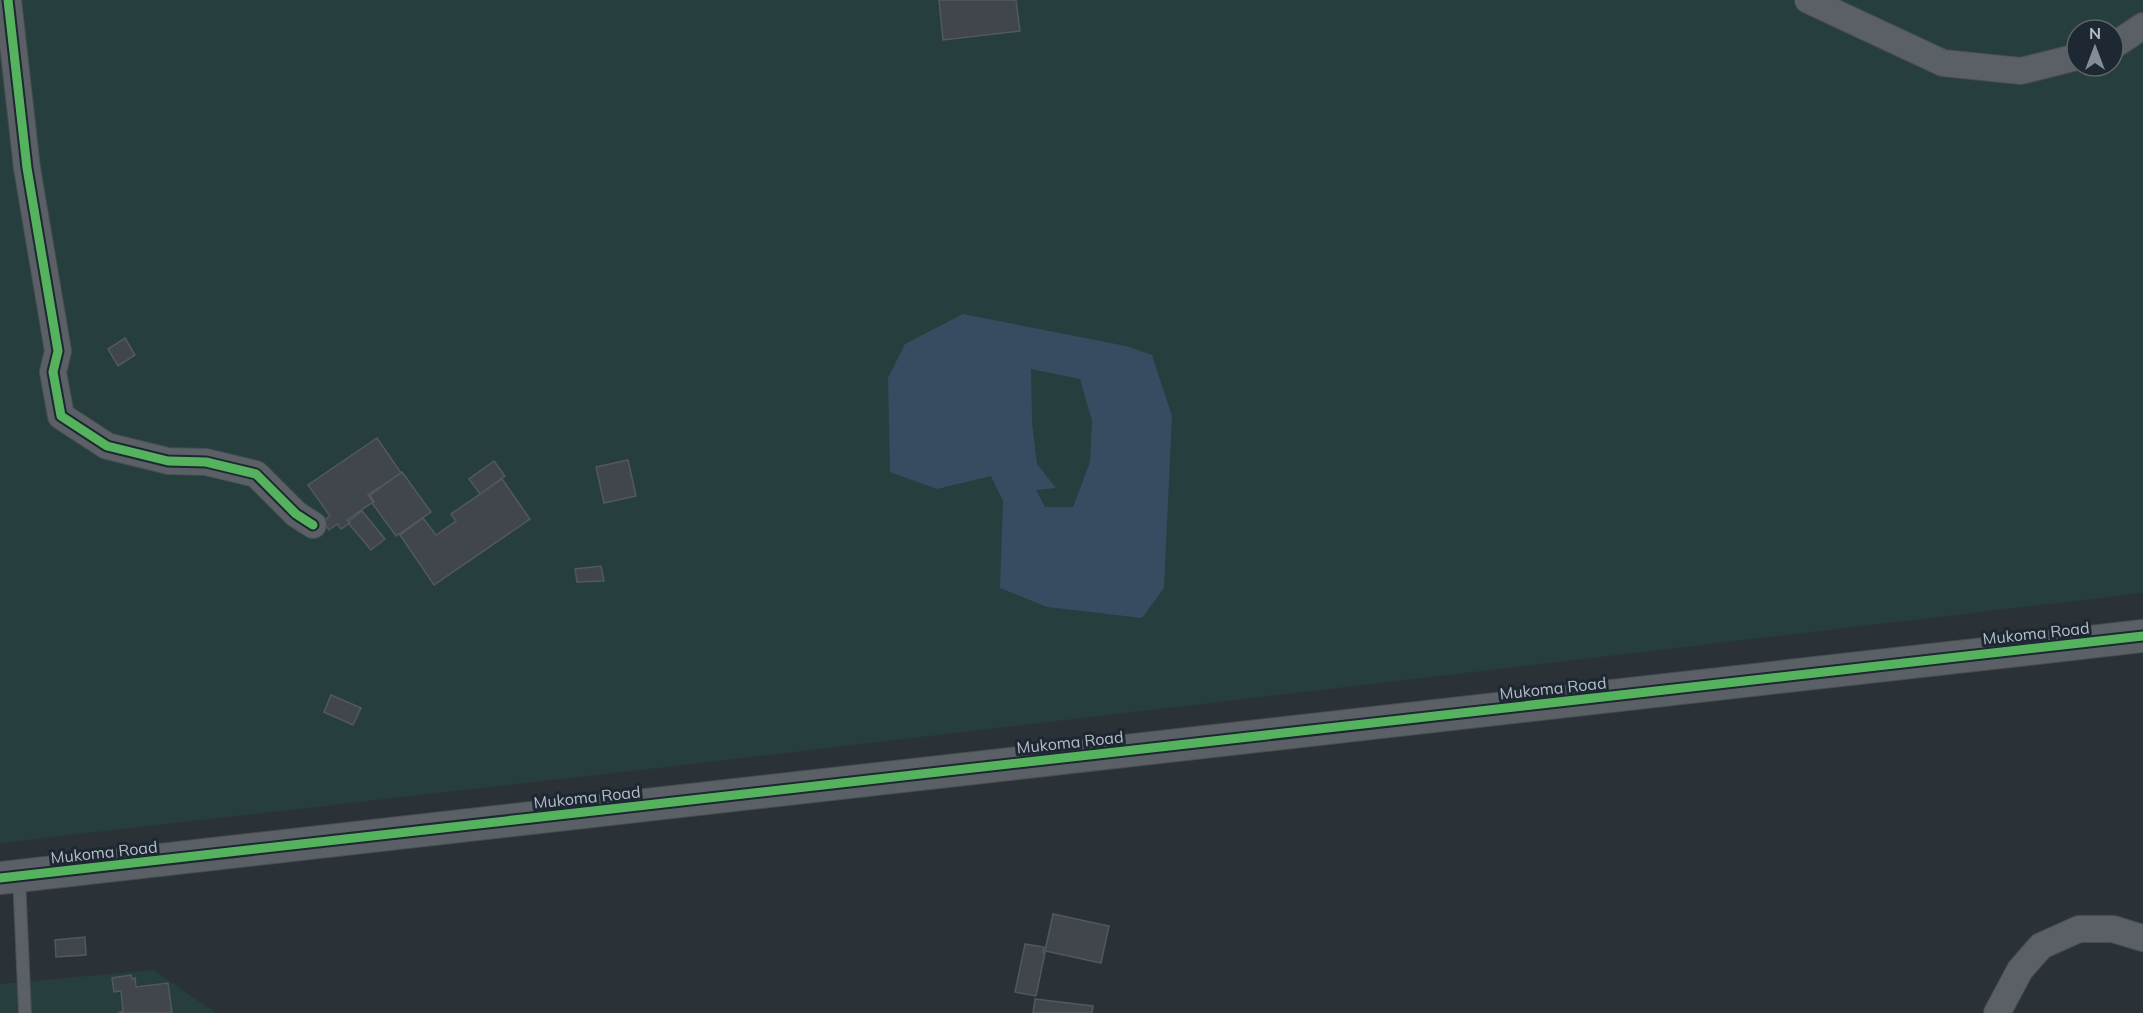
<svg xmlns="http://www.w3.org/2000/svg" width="2143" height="1013" font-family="Mulish,sans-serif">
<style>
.green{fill:#273e3e;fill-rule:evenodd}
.water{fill:#374c60;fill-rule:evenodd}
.building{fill:#41464c;stroke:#52585f;stroke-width:1.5}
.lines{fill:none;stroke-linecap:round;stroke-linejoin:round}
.service-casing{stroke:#484d52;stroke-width:14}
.minor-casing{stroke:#484d52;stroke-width:28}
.tertiary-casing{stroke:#484d52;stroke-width:34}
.service{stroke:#5a6065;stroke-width:12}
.minor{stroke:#5a6065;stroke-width:26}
.tertiary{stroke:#5a6065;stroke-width:32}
.cycleway-casing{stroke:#1d2832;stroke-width:13}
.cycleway{stroke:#56b35d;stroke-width:9}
.labels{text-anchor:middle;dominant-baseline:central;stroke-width:6;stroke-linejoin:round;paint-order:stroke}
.street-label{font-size:16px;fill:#b4bec8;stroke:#1d2832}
</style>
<rect width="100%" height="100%" fill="#2a3137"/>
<path class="green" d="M 0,0 L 2143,0 L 2143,593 L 675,766 L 0,843 ZM 2077,30 L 2113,30 L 2113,66 L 2077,66 Z
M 153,970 L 216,1013 L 0,1013 L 0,984 Z"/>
<path class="water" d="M 963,314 L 1126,346 L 1152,355 L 1172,416 L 1164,588 L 1142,618 L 1047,607 L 1000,588 L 1003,501 L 991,476 L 937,489 L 890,472 L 888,378 L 905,344 ZM 1031,369 L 1080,379 L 1092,421 L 1090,462 L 1073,507 L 1045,507 L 1036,490 L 1056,488 L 1037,464 L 1032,423 Z"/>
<path class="building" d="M 939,0 L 1016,0 L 1020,31 L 943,40 Z
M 125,338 L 135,355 L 118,366 L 108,349 Z
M 377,438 L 401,473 L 368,495 L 373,502 L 347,520 L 350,523 L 341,529 L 337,524 L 329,530 L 323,521 L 330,516 L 308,485 Z
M 628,460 L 636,496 L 604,503 L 596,467 Z
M 494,461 L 505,476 L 480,494 L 469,479 Z
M 402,472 L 431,512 L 396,536 L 372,503 L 374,502 L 370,495 Z
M 502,479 L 530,519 L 434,585 L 400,535 L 423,518 L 436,535 L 456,521 L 451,514 Z
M 362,511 L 385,539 L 371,550 L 349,524 L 349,521 Z
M 601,566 L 604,581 L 577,582 L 575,569 Z
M 331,695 L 361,708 L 353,725 L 324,712 Z
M 1053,914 L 1109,926 L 1101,963 L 1045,951 Z
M 85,937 L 86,955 L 56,957 L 55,940 Z
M 1025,944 L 1044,947 L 1043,952 L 1045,953 L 1036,996 L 1015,992 Z
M 131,975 L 132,979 L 135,978 L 136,987 L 168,983 L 172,1013 L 118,1013 L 123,1011 L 121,991 L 114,992 L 112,978 Z
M 1035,999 L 1093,1006 L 1092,1013 L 1033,1013 Z"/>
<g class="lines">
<g class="service-casing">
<path id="service" d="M 19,877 L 25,1013"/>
</g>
<g class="minor-casing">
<path id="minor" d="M 8,0 L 27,168 L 58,351 L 53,372 L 61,416 L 107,446 L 168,461 L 206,462 L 256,474 L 296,514 L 313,525
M 1808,0 L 1943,63 L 2021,71 L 2077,57
M 2113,46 L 2143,26
M 1997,1013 L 2020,970 L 2041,946 L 2079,929 L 2113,929 L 2143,938"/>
</g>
<g class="tertiary-casing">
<path id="tertiary" d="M 0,878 L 2143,636"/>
</g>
<use href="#service" class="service"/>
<use href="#minor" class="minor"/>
<use href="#tertiary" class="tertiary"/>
<g class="cycleway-casing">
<path id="cycleway" d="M 8,0 L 27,168 L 58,351 L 53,372 L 61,416 L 107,446 L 168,461 L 206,462 L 256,474 L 296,514 L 313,525
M 0,878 L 2143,636"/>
</g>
<use href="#cycleway" class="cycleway"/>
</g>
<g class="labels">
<g class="street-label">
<text transform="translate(2036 633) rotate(-6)">Mukoma Road</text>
<text transform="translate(1553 688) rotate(-6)">Mukoma Road</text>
<text transform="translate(1070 742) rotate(-6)">Mukoma Road</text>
<text transform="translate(587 797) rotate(-6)">Mukoma Road</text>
<text transform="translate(104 852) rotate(-6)">Mukoma Road</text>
</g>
</g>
<g transform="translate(2095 48)"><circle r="28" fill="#1d2832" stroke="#59646e" stroke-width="1.5"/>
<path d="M0-4.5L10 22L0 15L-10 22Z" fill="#848d95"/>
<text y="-9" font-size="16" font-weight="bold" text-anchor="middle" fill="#b4bec8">N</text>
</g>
</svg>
